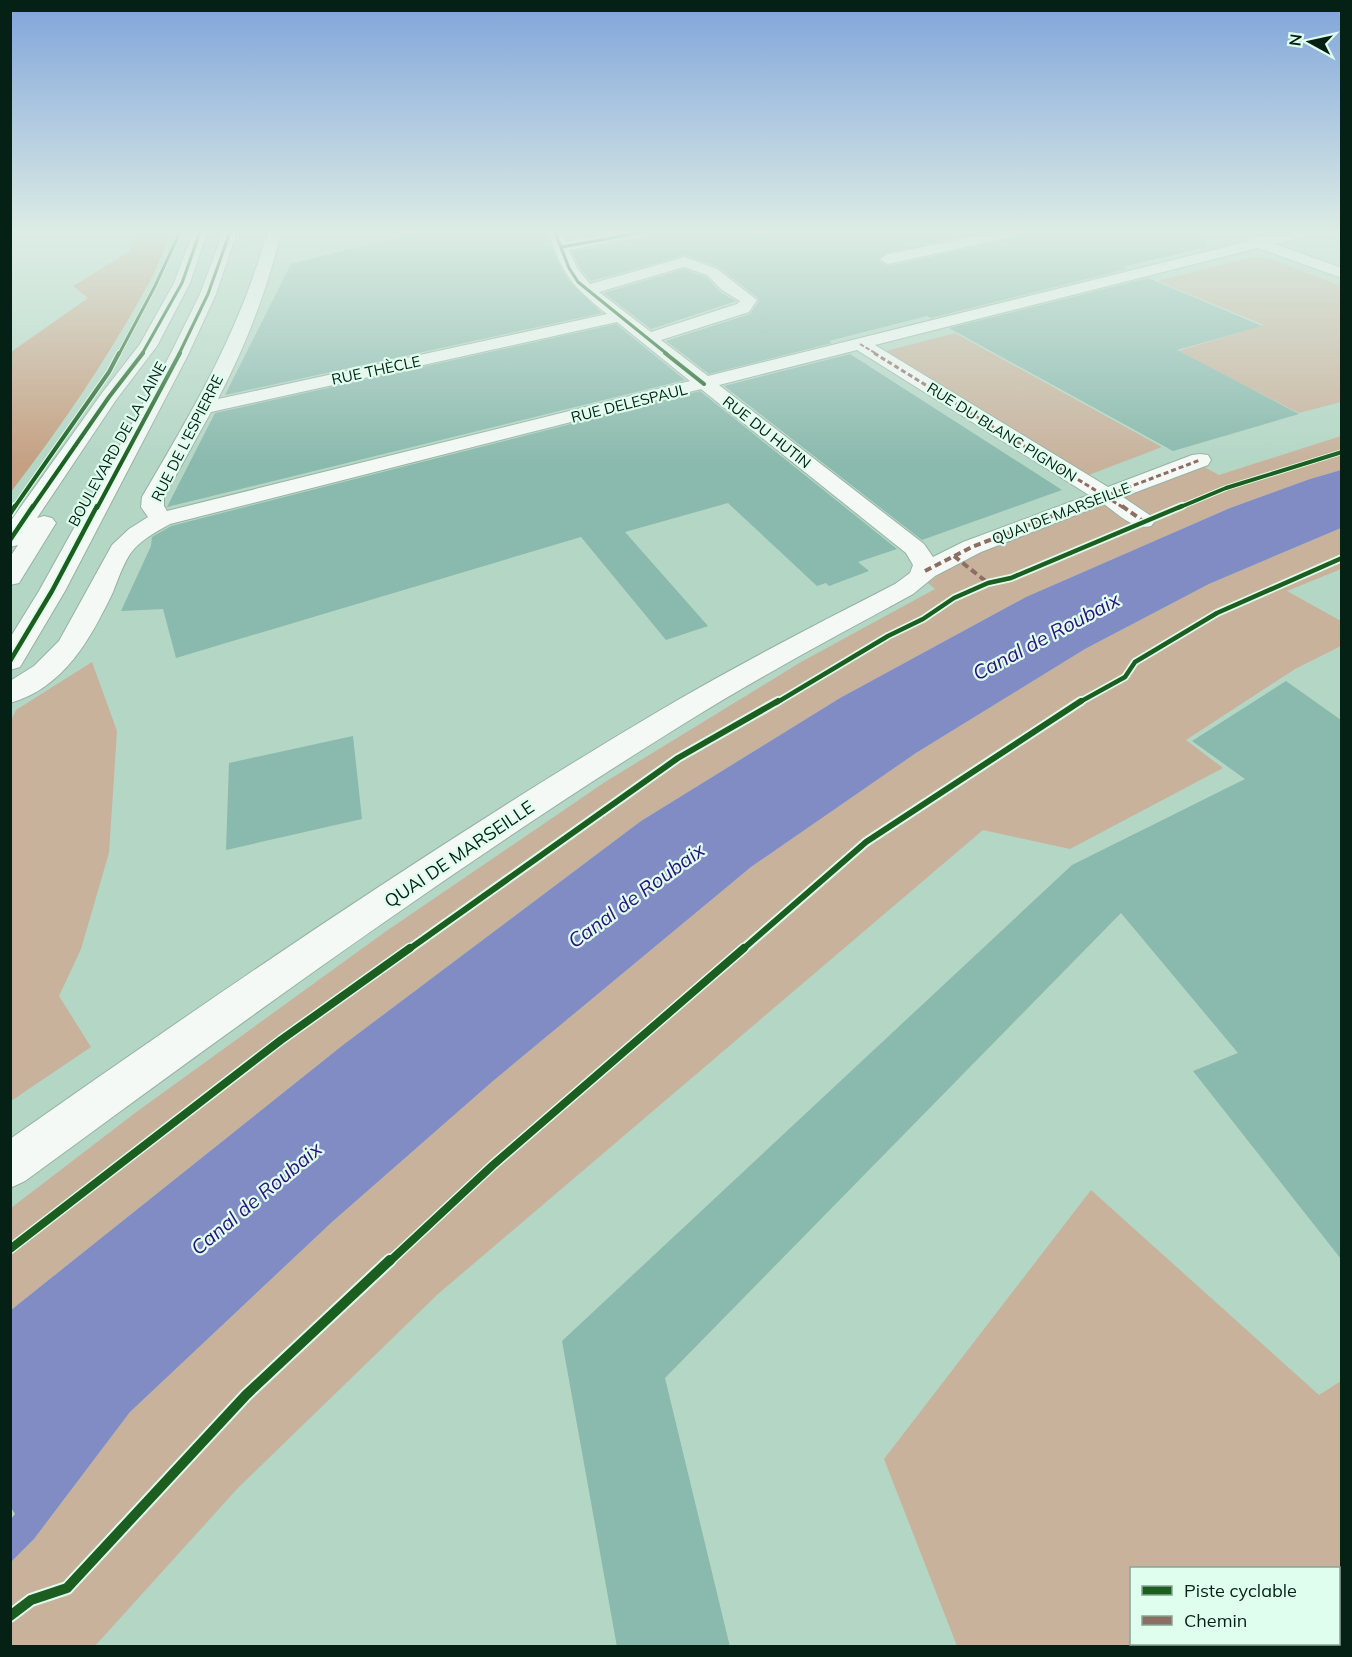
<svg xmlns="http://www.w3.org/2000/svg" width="1352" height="1657" font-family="Mulish,sans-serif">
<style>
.green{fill:#c8b29c;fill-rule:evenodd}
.forest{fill:#c5a082}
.water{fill:#828cc4}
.building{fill:#8ab9ad}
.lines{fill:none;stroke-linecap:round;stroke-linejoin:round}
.minor-casing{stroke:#96b2a4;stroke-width:2}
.major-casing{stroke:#96b2a4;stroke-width:2}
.minor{fill:#f4f9f6;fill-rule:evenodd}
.major{fill:#f4f9f6;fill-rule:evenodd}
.quiet-far2{stroke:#8d6e63;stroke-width:2;stroke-dasharray:4.5 2;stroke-linecap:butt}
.quiet-far1{stroke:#8d6e63;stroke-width:3;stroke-dasharray:5 3;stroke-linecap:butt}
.quiet{stroke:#8d6e63;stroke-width:4;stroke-dasharray:7 4;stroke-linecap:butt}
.cycleway-far5-casing{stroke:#dffeed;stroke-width:4.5}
.cycleway-far4-casing{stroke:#dffeed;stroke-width:6}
.cycleway-far3-casing{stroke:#dffeed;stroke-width:8}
.cycleway-far2-casing{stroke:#dffeed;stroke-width:10}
.cycleway-far1-casing{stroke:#dffeed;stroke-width:11}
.cycleway-casing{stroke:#dffeed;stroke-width:14}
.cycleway-far5{stroke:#1b5e20;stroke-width:3}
.cycleway-far4{stroke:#1b5e20;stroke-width:4}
.cycleway-far3{stroke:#1b5e20;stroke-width:4.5}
.cycleway-far2{stroke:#1b5e20;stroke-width:6}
.cycleway-far1{stroke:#1b5e20;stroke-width:8}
.cycleway{stroke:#1b5e20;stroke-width:10}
.labels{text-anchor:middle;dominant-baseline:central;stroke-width:4.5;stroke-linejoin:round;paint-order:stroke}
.far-street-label{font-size:15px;fill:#052014;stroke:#dffeed}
.street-label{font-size:18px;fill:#052014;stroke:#dffeed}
.water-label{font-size:20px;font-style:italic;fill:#2b117c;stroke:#dffeed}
</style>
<rect width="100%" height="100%" fill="#b4d6c5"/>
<path class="green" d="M 1252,257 L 1271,259 L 1341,286 L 1341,402 L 1299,413 L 1252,389 L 1246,391 L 1168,354 L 1264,325 L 1158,281 Z
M 955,333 L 1162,447 L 1086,476 L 886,351 Z
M 1341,436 L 1341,470 L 1310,479 L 1230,508 L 1026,597 L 840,698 L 641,821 L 343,1045 L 11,1310 L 11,1208 L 135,1113 L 385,932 L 605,782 L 801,662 L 935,589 L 928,583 L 937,576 L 943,567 L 1199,464 L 1219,475 Z
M 1341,528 L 1341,569 L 1287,591 L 1341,621 L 1341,646 L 1295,669 L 1186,740 L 1223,768 L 1070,849 L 983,830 L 438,1294 L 237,1489 L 95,1646 L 11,1646 L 11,1562 L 34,1539 L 130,1412 L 332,1222 L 493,1081 L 751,867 L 916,753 L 1085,649 L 1209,584 Z
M 92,662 L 117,731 L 109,853 L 81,949 L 59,996 L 91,1047 L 11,1101 L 11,720 L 16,710 Z
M 1091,1190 L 1319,1395 L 1341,1381 L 1341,1646 L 957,1646 L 884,1459 ZM 1338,1568 L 1338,1644 L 1132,1644 L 1132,1568 Z"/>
<path class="forest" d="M 136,232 L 172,232 C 163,251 156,272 145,290 C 106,361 60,428 11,492 L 11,352 L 88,298 L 73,286 L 130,251 Z"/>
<path class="water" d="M 1341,470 L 1341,528 L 1209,584 L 1085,649 L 916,753 L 751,867 L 493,1081 L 332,1222 L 130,1412 L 34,1539 L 11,1562 L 11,1519 L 15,1514 L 10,1506 L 11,1310 L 343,1045 L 641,821 L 840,698 L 1026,597 L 1230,508 L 1310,479 Z"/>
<path class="building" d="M 417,232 L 546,232 L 557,260 L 568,280 L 602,313 L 225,395 L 291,264 Z
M 564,232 L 608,232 L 567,239 Z
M 653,232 L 985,232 L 888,252 L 878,260 L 888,266 L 1016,238 L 1025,232 L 1205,232 L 1207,247 L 1122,267 L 1127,269 L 931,318 L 927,316 L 829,341 L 832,343 L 709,374 L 666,341 L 750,314 L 759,301 L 758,298 L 718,267 L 686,255 L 591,281 L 579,267 L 572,252 L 644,238 Z
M 684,269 L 706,277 L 720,292 L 736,301 L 651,329 L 604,293 Z
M 1148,278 L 1262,326 L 1177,350 L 1299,414 L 1173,451 L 949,328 Z
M 616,324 L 685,380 L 167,507 L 215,413 Z
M 850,354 L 1020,463 L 1062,490 L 922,540 L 724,386 Z
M 700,391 L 897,549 L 858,562 L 869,571 L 829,586 L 826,583 L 817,586 L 728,503 L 625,532 L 708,626 L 666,640 L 581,537 L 176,658 L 163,609 L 121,611 L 151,546 L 152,537 L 171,526 Z
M 1286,681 L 1341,720 L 1341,1259 L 1193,1071 L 1238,1053 L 1121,913 L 665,1378 L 730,1647 L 617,1647 L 562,1341 L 1072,865 L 1245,779 L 1192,741 Z
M 353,736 L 362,819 L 226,850 L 229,763 Z"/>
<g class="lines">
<g class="minor-casing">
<path id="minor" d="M 267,232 L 281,232 C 267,291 246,345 218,399 L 607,314 C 570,284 564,276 548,232 L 562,232 L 566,242 L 620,232 L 651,232 L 644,236 L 569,250 L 577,268 L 590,284 L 685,257 L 717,269 L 757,300 L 749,312 L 661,340 L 708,376 L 1249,241 L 1251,239 L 1287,232 L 1311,232 L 1309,235 L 1275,244 L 1342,268 L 1342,278 L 1258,248 L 875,345 L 1108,487 L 1192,455 L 1200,454 L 1208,455 L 1211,460 L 1208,465 L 1123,497 L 1151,516 L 1155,521 L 1151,526 C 1133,530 1118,514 1104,504 L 981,552 L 935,576 L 913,594 C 836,636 759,677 685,723 C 457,864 241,1023 25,1181 L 10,1188 L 10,1139 C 224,989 439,841 664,708 C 739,664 817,624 895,584 L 910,573 L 913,565 L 906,553 L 701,389 L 170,524 C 156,532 140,540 130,554 C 123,565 118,579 113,592 C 91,638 64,688 10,703 L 10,681 L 34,666 L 59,641 L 112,545 L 129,529 L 148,517 L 141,507 L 142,497 C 192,412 241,329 267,232 ZM 684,267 L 707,275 L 722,290 L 740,301 L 737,304 L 651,332 L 599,292 ZM 617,322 L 690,381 L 167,511 L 164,506 L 164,497 L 211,412 ZM 857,350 L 1089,495 L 963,542 L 933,557 L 924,544 L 719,385 Z
M 996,232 L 1023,232 L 1016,236 L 888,264 L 880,259 L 888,254 Z"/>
</g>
<g class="major-casing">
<path id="major" d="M 193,232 L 207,232 L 190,283 L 157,346 L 116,400 L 37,518 L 44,516 L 52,518 L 56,523 L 19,583 L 10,585 L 10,557 L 18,545 L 10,547 L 10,522 L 102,393 L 140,344 L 174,283 Z
M 223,232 L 237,232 L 216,294 L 188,355 L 65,591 L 20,667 L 10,670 L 10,638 L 39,591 L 170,355 L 200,294 Z"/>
</g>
<use href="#minor" class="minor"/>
<use href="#major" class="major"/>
<path class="quiet-far2" d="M 860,344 L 877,354"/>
<path class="quiet-far1" d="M 874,353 L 1124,508
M 1074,508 L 1200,460"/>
<path class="quiet" d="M 1122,506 L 1143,521
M 954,556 L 988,583
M 925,571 L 972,547 L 1078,506"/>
<g class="cycleway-far5-casing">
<path id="cycleway-far5" d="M 555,232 L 569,268 L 578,282 L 667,354
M 562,247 L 644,232
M 119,354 L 155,286 L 180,232
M 142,354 L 182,283 L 200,232
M 179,354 L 208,294 L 230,232"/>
</g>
<g class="cycleway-far4-casing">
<path id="cycleway-far4" d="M 665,353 L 704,384
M 14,508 L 109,372 L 119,353
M 32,508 L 109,397 L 143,353
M 97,508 L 180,353
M 1178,508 L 1226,488 L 1342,452"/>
</g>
<g class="cycleway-far3-casing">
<path id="cycleway-far3" d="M 10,514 L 15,506
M 10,540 L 33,506
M 10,661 L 52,591 L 97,506
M 776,703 L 888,636 L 923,619 L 954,598 L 988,583 L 1011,578 L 1182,506
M 1078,703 L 1125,677 L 1135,662 L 1217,613 L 1342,558"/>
</g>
<g class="cycleway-far2-casing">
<path id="cycleway-far2" d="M 408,950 L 678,758 L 778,701
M 742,950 L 866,842 L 1081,701"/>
</g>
<g class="cycleway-far1-casing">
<path id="cycleway-far1" d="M 10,1249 L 281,1040 L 410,948
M 389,1262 L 493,1165 L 744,948"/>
</g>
<g class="cycleway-casing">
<path id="cycleway" d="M 10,1616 L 31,1600 L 67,1588 L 246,1395 L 390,1260"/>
</g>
<use href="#cycleway-far5" class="cycleway-far5"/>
<use href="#cycleway-far4" class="cycleway-far4"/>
<use href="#cycleway-far3" class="cycleway-far3"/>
<use href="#cycleway-far2" class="cycleway-far2"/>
<use href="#cycleway-far1" class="cycleway-far1"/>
<use href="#cycleway" class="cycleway"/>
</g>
<linearGradient id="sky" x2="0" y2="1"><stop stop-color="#7fa4da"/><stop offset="0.5" stop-color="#ddede5"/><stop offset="1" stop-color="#ddede5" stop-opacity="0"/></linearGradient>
<rect width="1352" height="464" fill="url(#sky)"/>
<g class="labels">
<g class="far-street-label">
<text transform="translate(376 370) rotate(-12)">RUE THÈCLE</text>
<text transform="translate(629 403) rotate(-14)">RUE DELESPAUL</text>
<text transform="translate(767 432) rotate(38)">RUE DU HUTIN</text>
<text transform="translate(1002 432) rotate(32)">RUE DU BLANC PIGNON</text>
<text transform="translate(187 438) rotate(-63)">RUE DE L'ESPIERRE</text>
<text transform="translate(117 444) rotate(-61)">BOULEVARD DE LA LAINE</text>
<text transform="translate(1061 513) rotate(-21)">QUAI DE MARSEILLE</text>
</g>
<g class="street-label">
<text transform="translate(459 854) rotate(-34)">QUAI DE MARSEILLE</text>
</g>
<g class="water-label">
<text transform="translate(1046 636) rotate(-28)">Canal de Roubaix</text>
<text transform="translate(636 895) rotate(-36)">Canal de Roubaix</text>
<text transform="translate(256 1198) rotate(-40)">Canal de Roubaix</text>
</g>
</g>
<rect width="1352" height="1657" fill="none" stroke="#052014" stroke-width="24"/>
<rect x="1130" y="1567" width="210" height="78" fill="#dffeed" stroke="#88a596" stroke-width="1.5"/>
<rect x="1142" y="1586" width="30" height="9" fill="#1b5e20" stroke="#88a596" stroke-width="1.5"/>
<text x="1184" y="1597" font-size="18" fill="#052014">Piste cyclable</text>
<rect x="1142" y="1616" width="30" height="9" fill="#8d6e63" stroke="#88a596" stroke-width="1.5"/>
<text x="1184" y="1627" font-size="18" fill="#052014">Chemin</text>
<g transform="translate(1310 42) rotate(278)" stroke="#dffeed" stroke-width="4.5" paint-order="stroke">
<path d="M0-4.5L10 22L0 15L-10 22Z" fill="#052014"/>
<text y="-9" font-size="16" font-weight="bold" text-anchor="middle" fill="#052014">N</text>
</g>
</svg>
